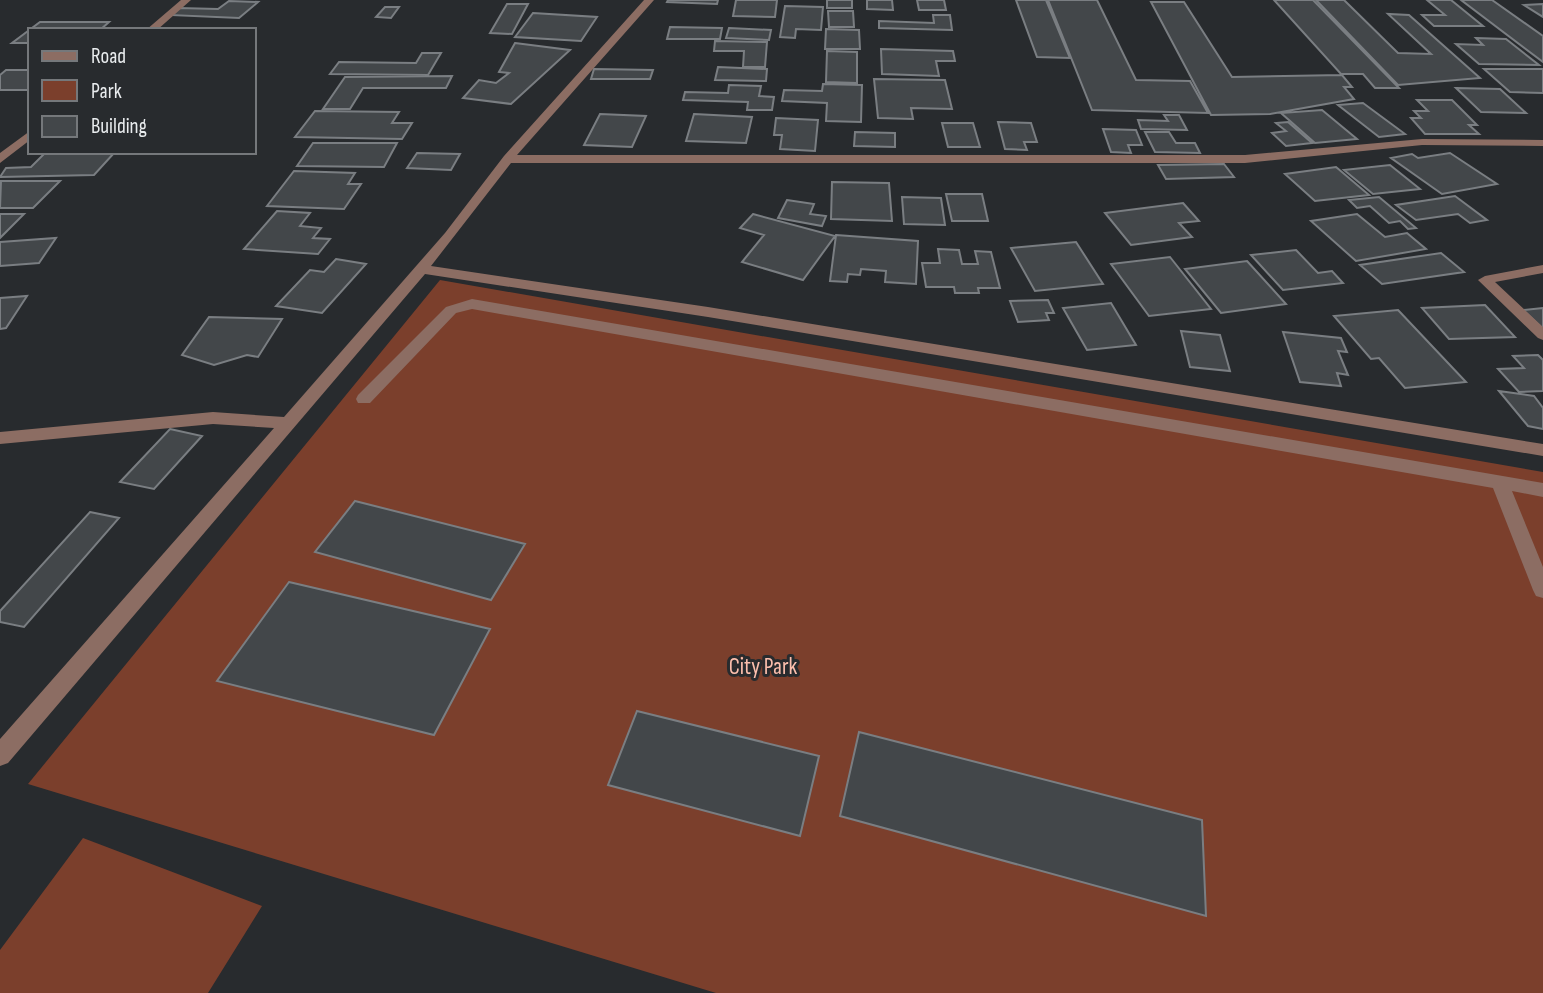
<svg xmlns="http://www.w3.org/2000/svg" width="1543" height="993" font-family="'Sofia Sans Condensed',sans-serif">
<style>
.green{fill:#7b3f2c}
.building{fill:#43474a;stroke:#7a7e82;stroke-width:2}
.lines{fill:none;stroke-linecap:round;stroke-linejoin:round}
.minor{fill:#8c6d63;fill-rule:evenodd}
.labels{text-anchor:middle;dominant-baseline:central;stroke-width:6;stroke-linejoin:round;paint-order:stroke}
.park-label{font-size:23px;fill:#fcbfad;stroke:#282b2e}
</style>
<rect width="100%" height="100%" fill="#282b2e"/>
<path class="green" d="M 440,280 L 1543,472 L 1543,993 L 716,993 L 28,784 Z
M 83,838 L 262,906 L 208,993 L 0,993 L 0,950 Z"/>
<path class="building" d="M 668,0 L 718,0 L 717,4 L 667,2 Z
M 736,0 L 777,0 L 775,17 L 733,16 Z
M 827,0 L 852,0 L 852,8 L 827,8 Z
M 867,0 L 892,0 L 893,10 L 867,9 Z
M 917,0 L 944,0 L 946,10 L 919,10 Z
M 1016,0 L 1046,0 L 1070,58 L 1037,57 Z
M 1048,0 L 1097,0 L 1136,80 L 1190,81 L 1208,113 L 1092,110 Z
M 1274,0 L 1313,0 L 1399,88 L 1375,88 L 1363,74 L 1341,74 Z
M 1316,0 L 1344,0 L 1398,53 L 1431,54 L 1388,14 L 1409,15 L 1480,78 L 1398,85 Z
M 1427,0 L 1451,0 L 1483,26 L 1434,26 L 1422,15 L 1445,15 Z
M 1461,0 L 1492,0 L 1543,36 L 1543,62 Z
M 229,1 L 258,2 L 239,18 L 169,15 L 179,8 L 218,9 Z
M 1151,2 L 1184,2 L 1232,77 L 1342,75 L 1352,87 L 1344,87 L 1354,99 L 1270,114 L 1211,115 Z
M 507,4 L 528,4 L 512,34 L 490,33 Z
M 1543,4 L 1543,17 L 1524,5 Z
M 785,6 L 823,7 L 821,30 L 796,29 L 795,38 L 780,37 Z
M 385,7 L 399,7 L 391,18 L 376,17 Z
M 828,11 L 853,11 L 854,27 L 829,27 Z
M 533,13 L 597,17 L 581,41 L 515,37 Z
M 933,15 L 950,15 L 952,30 L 879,28 L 879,21 L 934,23 Z
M 40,22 L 109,22 L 100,30 L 30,30 L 30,43 L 12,43 Z
M 670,27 L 722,28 L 720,39 L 667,39 Z
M 729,28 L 771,30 L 769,40 L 726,38 Z
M 826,29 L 859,30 L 860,49 L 825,49 Z
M 1476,38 L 1506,39 L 1539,65 L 1479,64 L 1456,44 L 1483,45 Z
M 715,41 L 767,42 L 765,67 L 743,67 L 744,51 L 714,51 Z
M 515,43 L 570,50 L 511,104 L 463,98 L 479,80 L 496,83 L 509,73 L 499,72 Z
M 881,49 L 953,51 L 955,61 L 936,61 L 939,76 L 882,74 Z
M 827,51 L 857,52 L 857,83 L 826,82 Z
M 422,53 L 441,53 L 428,75 L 330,74 L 339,62 L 416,63 Z
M 718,67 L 767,69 L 766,81 L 715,80 Z
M 594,69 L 653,70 L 650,79 L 591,79 Z
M 1484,69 L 1543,69 L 1543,93 L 1510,92 Z
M 6,70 L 30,70 L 30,90 L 0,90 L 0,75 Z
M 452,76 L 446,88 L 363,88 L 350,109 L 323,109 L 345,77 Z
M 874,79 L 945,80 L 952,109 L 911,108 L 913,119 L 878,118 Z
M 823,84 L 862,85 L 861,122 L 826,121 L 827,103 L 782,101 L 784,90 L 822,91 Z
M 729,85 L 761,86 L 759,96 L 774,97 L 772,110 L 747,110 L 748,102 L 683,100 L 685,92 L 728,93 Z
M 1456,88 L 1500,89 L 1526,113 L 1481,112 Z
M 1417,100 L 1452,100 L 1477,125 L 1469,125 L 1479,134 L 1425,134 L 1411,118 L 1421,118 L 1414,111 L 1428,111 Z
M 1363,103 L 1405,134 L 1379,137 L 1338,105 Z
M 1322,110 L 1357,139 L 1315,143 L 1281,113 Z
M 315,111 L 399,112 L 392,123 L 412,123 L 402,139 L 295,137 Z
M 600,114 L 646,116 L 632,147 L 584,145 Z
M 694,114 L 752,117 L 746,143 L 686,141 Z
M 1164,115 L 1179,115 L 1187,130 L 1141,129 L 1138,120 L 1168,121 Z
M 776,118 L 818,120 L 815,151 L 780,149 L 782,135 L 774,135 Z
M 998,122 L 1031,123 L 1037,142 L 1024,142 L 1027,150 L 1005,149 Z
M 1288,122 L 1312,143 L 1286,146 L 1272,133 L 1286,131 L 1276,123 Z
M 942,123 L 973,123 L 980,147 L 948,147 Z
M 1103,129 L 1136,130 L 1142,145 L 1128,145 L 1131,153 L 1111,152 Z
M 855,132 L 895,133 L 895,147 L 854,146 Z
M 1145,132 L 1169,132 L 1176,143 L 1195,143 L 1200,153 L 1155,152 Z
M 313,143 L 397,143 L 384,167 L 297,166 Z
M 46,152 L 115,152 L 94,175 L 0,177 L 6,168 L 31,167 Z
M 417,153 L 460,154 L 451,170 L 407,168 Z
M 1450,153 L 1497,184 L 1442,194 L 1391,158 L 1412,154 L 1418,158 Z
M 1224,164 L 1234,177 L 1166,179 L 1158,165 Z
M 1390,165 L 1420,189 L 1373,194 L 1344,170 Z
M 1336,167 L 1369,195 L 1315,201 L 1285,174 Z
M 294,171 L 355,173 L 348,184 L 361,184 L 344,209 L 267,206 Z
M 60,181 L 33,208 L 0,208 L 1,181 Z
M 832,182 L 889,183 L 892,221 L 831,219 Z
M 946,194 L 982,194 L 988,221 L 952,221 Z
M 1455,196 L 1487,220 L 1470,223 L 1458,214 L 1416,220 L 1396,205 Z
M 902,197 L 941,198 L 945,225 L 904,224 Z
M 1379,197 L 1416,228 L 1408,229 L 1400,221 L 1389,223 L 1370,206 L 1357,208 L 1349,200 Z
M 787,200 L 814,204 L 810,214 L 826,216 L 822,226 L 778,218 Z
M 1183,203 L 1199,221 L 1179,223 L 1192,237 L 1131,245 L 1105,213 Z
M 277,211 L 310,213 L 300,226 L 321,228 L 313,238 L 330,239 L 318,254 L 244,249 Z
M 0,214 L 24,214 L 0,238 Z
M 753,214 L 835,236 L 803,280 L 742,262 L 764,235 L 740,228 Z
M 1357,214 L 1385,237 L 1407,233 L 1426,249 L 1356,261 L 1311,221 Z
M 836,235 L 918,241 L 916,284 L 885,282 L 886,271 L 861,269 L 860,275 L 848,274 L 847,282 L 830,281 Z
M 56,238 L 39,263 L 0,266 L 0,242 Z
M 1076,242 L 1103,284 L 1035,291 L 1011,248 Z
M 938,249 L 959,250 L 962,264 L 978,264 L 975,251 L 991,252 L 1000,288 L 978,288 L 979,293 L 955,293 L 954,287 L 926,287 L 922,263 L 940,263 Z
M 1296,250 L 1318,273 L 1332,271 L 1343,283 L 1283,290 L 1251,255 Z
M 1441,253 L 1464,272 L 1382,284 L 1360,265 Z
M 1170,257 L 1211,309 L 1149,316 L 1111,264 Z
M 336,259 L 366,264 L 322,313 L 276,306 L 310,270 L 324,272 Z
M 1247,261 L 1286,304 L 1221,313 L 1185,269 Z
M 27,296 L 6,328 L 0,329 L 0,298 Z
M 1048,300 L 1054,313 L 1046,313 L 1049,320 L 1018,322 L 1010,301 Z
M 1111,303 L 1136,345 L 1087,350 L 1063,308 Z
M 1485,305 L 1515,337 L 1449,339 L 1422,308 Z
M 1543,308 L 1543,329 L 1523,310 Z
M 1398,310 L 1466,382 L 1405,388 L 1379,358 L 1371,359 L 1334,316 Z
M 209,317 L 282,319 L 258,357 L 247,355 L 214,365 L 182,355 Z
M 1181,331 L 1220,335 L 1230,371 L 1190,367 Z
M 1283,332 L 1341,338 L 1347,352 L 1338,351 L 1348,375 L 1337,373 L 1341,386 L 1300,382 Z
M 1538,355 L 1543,360 L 1543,391 L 1519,392 L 1498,369 L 1524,368 L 1513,356 Z
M 1499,391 L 1534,396 L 1543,408 L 1543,429 L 1528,426 Z
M 170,429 L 202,436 L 154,489 L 120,482 Z
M 355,501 L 525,544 L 491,600 L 315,552 Z
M 90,512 L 119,518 L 24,627 L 0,622 L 0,611 Z
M 289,582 L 490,629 L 434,735 L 217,681 Z
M 637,711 L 819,756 L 800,836 L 608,785 Z
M 859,732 L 1202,820 L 1206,916 L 840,816 Z"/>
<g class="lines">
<path class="minor" d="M 181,0 L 191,0 L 157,30 L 146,30 Z
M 644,0 L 654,0 L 517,155 L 1245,155 L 1422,139 L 1543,140 L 1543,146 L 1422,145 L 1245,163 L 511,163 L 431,266 L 708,307 L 1543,444 L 1543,456 L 708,317 L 425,274 L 8,763 L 0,766 L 0,739 L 274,428 L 213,424 L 0,444 L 0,432 L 213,412 L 284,417 L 445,233 L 504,156 Z
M 30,131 L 30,140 L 0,163 L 0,153 Z
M 1543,265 L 1543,273 L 1495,282 L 1543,327 L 1543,340 L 1538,338 L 1478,280 L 1485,276 Z
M 472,299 L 1543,483 L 1543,497 L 1512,491 L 1543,567 L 1543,598 L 1536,596 L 1533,590 L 1493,488 L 472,309 L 456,313 L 370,403 L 358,403 L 356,399 L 358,395 L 446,307 Z"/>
</g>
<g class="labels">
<g class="park-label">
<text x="763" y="667">City Park</text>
</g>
</g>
<rect x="28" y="28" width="228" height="126" fill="#282b2e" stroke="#75787b" stroke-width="2"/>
<rect x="42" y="51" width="35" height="10" fill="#8c6d63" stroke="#75787b" stroke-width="2"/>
<text x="91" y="63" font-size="21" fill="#e9ecee">Road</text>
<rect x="42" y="80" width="35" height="21" fill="#7b3f2c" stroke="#75787b" stroke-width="2"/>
<text x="91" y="98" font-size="21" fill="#e9ecee">Park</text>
<rect x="42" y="116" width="35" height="21" fill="#43474a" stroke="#75787b" stroke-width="2"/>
<text x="91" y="133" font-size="21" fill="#e9ecee">Building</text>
</svg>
